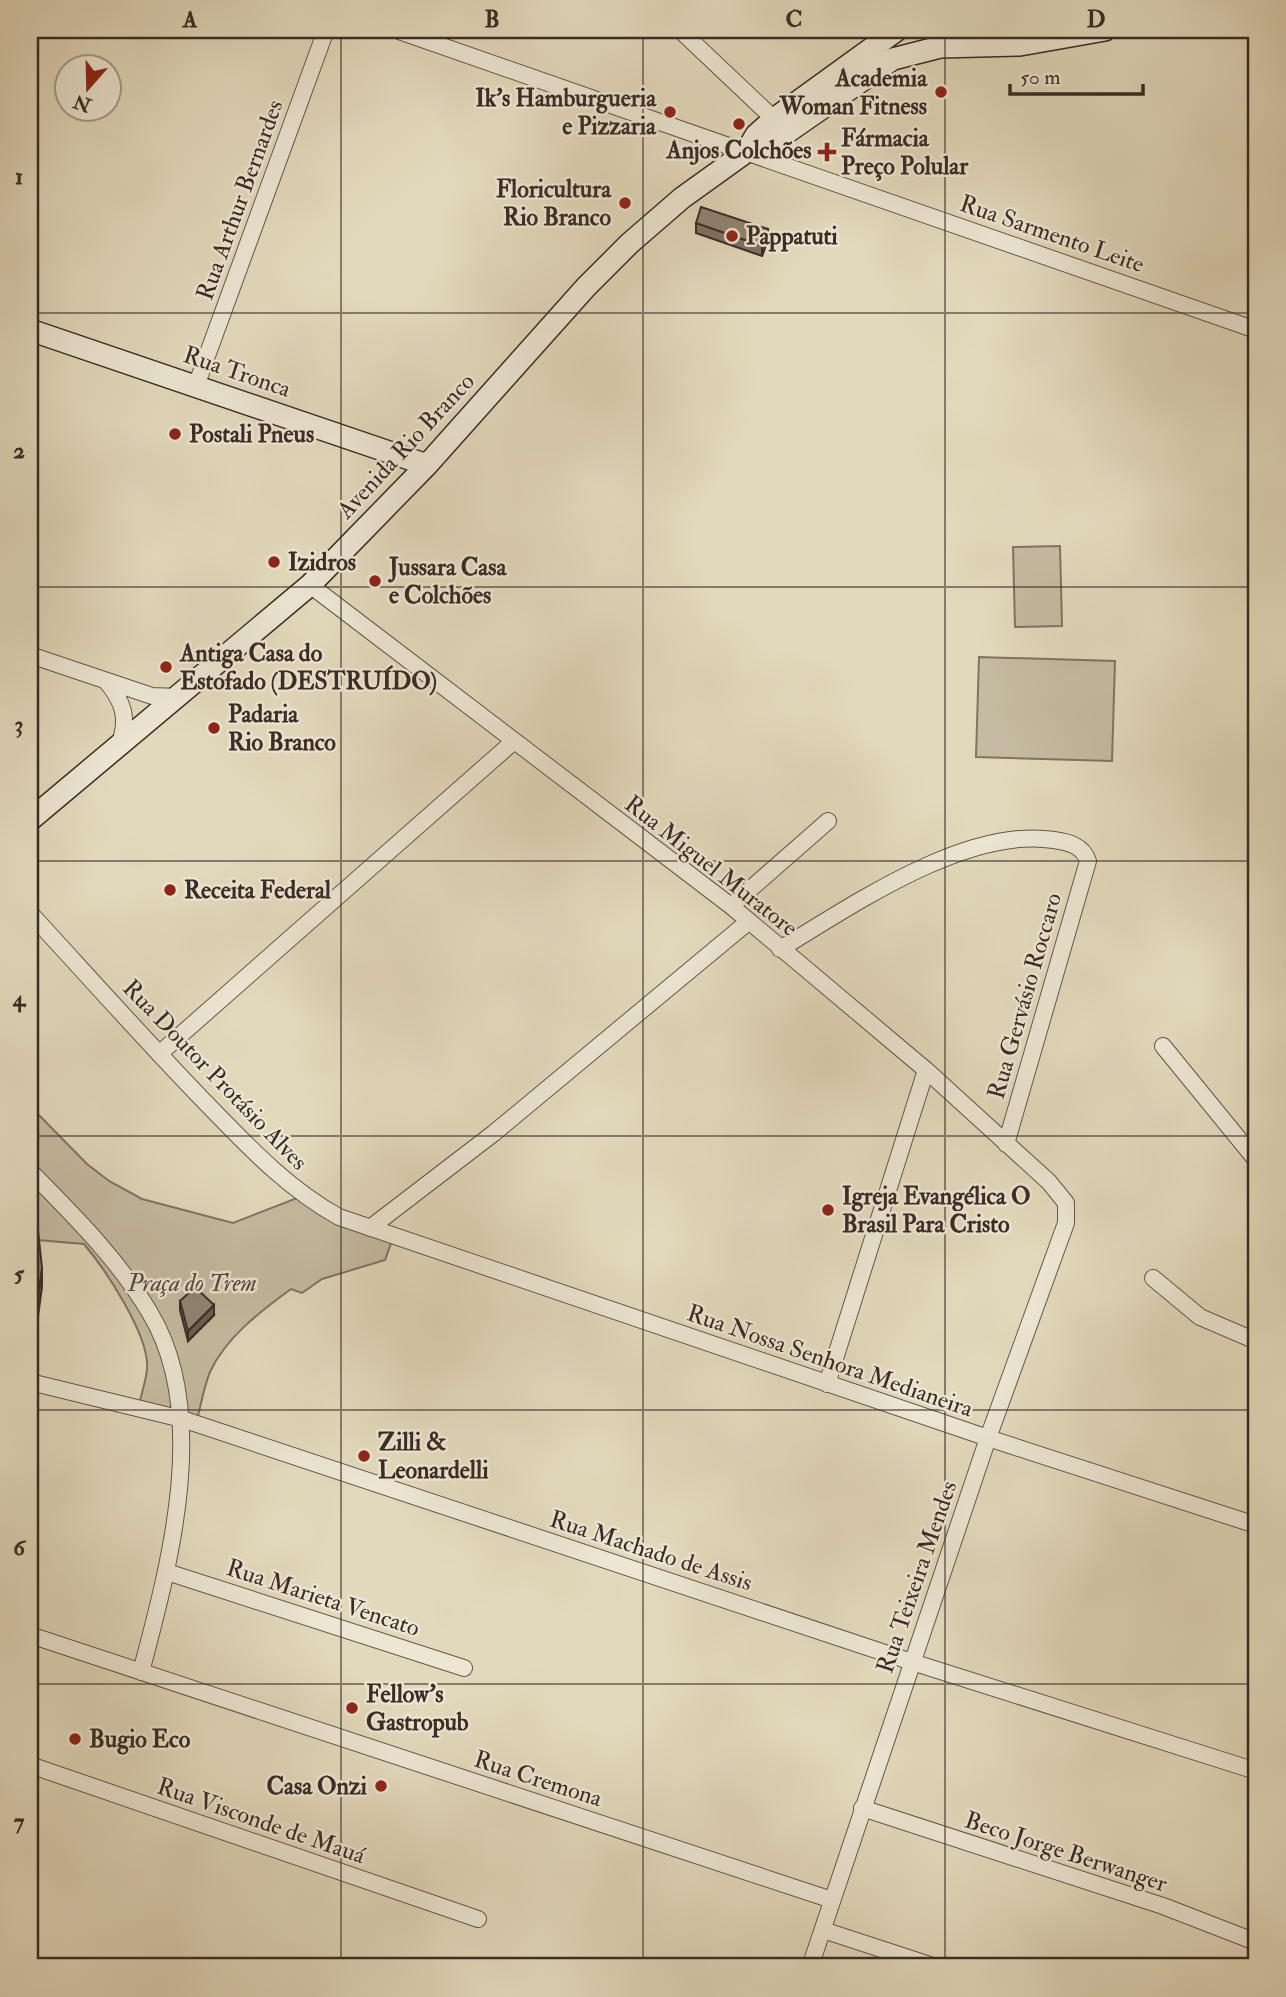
<svg xmlns="http://www.w3.org/2000/svg" width="1286" height="1997" font-family="'IM FELL Double Pica',serif">
<style>
.green{fill:#c5bba2;stroke:#7f7364;stroke-width:2}
.lines{fill:none;stroke-linecap:round;stroke-linejoin:round}
.street-casing{stroke:#63564b;stroke-width:18}
.secondary-casing{stroke:#392b25;stroke-width:24}
.street{stroke:#ece6d3;stroke-width:16}
.secondary{stroke:#ece6d3;stroke-width:21}
.wall{fill:#7d7264;stroke:#392b25;stroke-width:2}
.shaded-wall{fill:#665d51;stroke:#392b25;stroke-width:2}
.building{fill:#918574;stroke:#392b25;stroke-width:2}
.grid{fill:none;stroke:#392b25;stroke-width:2;stroke-opacity:0.55}
.poi-dot{fill:#8f2418;stroke:#ece6d3;stroke-width:2.5}
.labels{text-anchor:middle;dominant-baseline:central;stroke-width:5;stroke-linejoin:round;paint-order:stroke}
.poi-label{font-size:24px;font-weight:bold;fill:#392b25;stroke:#ece6d3;text-anchor:start}
.street-label{font-size:24px;fill:#392b25;stroke:#ece6d3}
.park-label{font-size:24px;font-style:italic;fill:#55483e;stroke:#ece6d3}
.neatline{fill:none;stroke:#392b25;stroke-width:2.5}
.grid-label{font-size:23px;text-anchor:middle;font-weight:bold;fill:#392b25}
</style>
<rect width="100%" height="100%" fill="#e2d9bc"/>
<filter id="stains"><feTurbulence type="fractalNoise" baseFrequency=".00286" numOctaves="4"/><feColorMatrix values="0 0 0 0 .2 0 0 0 0 .09 0 0 0 0 .02 0 0 0 .5 -.17"/></filter>
<radialGradient id="worn" r=".72"><stop offset=".6" stop-color="#630" stop-opacity="0"/><stop offset="1" stop-color="#630" stop-opacity=".3"/></radialGradient>
<path class="green" d="M 1060,546 L 1062,626 L 1015,627 L 1013,547 Z
M 979,657 L 1115,661 L 1112,761 L 976,757 Z
M 30,1106 L 87,1164 L 109,1181 L 142,1199 L 233,1223 L 297,1198 L 393,1238 L 385,1260 L 322,1279 L 302,1293 L 291,1289 C 261,1311 226,1337 210,1372 C 204,1386 201,1405 197,1420 L 139,1406 C 141,1394 146,1381 147,1369 C 150,1336 105,1269 84,1244 L 37,1240 L 30,1231 Z"/>
<g class="lines">
<g class="street-casing">
<path id="street" d="M 396,30 L 1256,330
M 680,30 L 774,119
M 196,386 L 326,30
M 310,585 L 731,906 L 926,1070 L 1049,1182 L 1066,1203 L 1066,1223 L 988,1438 L 810,1967
M 30,655 L 152,696 L 179,697
M 106,681 C 124,702 129,719 119,746
M 731,906 L 828,821
M 30,913 C 87,975 144,1039 203,1100 C 246,1144 285,1187 339,1217 L 988,1438 L 1256,1525
M 780,949 C 853,905 967,826 1054,840 C 1069,842 1083,846 1088,861 L 1006,1144
M 1163,1046 L 1256,1160
M 159,1054 L 513,742
M 30,1171 C 74,1216 118,1259 150,1313 C 211,1414 169,1566 141,1672
M 370,1228 L 494,1133 L 748,922
M 1153,1278 L 1200,1317 L 1256,1341
M 30,1382 L 182,1419 L 912,1662 L 1256,1771
M 827,1384 L 926,1070
M 167,1572 L 464,1668
M 30,1635 L 832,1900
M 30,1765 L 478,1919
M 862,1808 L 1163,1906 L 1256,1942
M 823,1930 L 936,1967"/>
</g>
<g class="secondary-casing">
<path id="secondary" d="M 749,147 L 756,135 L 774,119 L 897,30
M 30,330 L 427,465
M 30,820 L 310,585 L 427,465 L 586,287 L 630,243 L 682,198 L 746,152 L 789,131 L 893,59 L 940,47 L 1020,45 L 1105,30"/>
</g>
<use href="#street" class="street"/>
<use href="#secondary" class="secondary"/>
</g>
<path class="wall" d="M 696,223 L 768,239 L 762,256 L 696,233 Z
M 180,1301 L 214,1315 L 188,1341 L 180,1310 Z"/>
<path class="shaded-wall" d="M 768,229 L 768,239 L 762,256 L 762,246 Z
M 42,1268 L 42,1287 L 33,1353 L 30,1357 L 30,1339 Z
M 214,1305 L 214,1315 L 188,1341 L 188,1331 Z"/>
<path class="building" d="M 701,207 L 768,229 L 762,246 L 696,223 Z
M 30,1212 L 37,1221 L 42,1268 L 33,1334 L 30,1339 Z
M 195,1287 L 214,1305 L 188,1331 L 180,1301 Z"/>
<path class="grid" d="M 341,30 L 341,1967M 643,30 L 643,1967M 945,30 L 945,1967M 30,313 L 1256,313M 30,587 L 1256,587M 30,861 L 1256,861M 30,1136 L 1256,1136M 30,1410 L 1256,1410M 30,1684 L 1256,1684"/>
<g class="poi-dot">
<circle cx="941" cy="92" r="7"/>
<circle cx="670" cy="112" r="7"/>
<circle cx="739" cy="124" r="7"/>
<path d="M823.5 141.5h7v7h7v7h-7v7h-7v-7h-7v-7h7z"/>
<circle cx="625" cy="203" r="7"/>
<circle cx="732" cy="236" r="7"/>
<circle cx="175" cy="434" r="7"/>
<circle cx="274" cy="562" r="7"/>
<circle cx="375" cy="581" r="7"/>
<circle cx="166" cy="667" r="7"/>
<circle cx="214" cy="728" r="7"/>
<circle cx="170" cy="890" r="7"/>
<circle cx="828" cy="1210" r="7"/>
<circle cx="364" cy="1456" r="7"/>
<circle cx="352" cy="1708" r="7"/>
<circle cx="75" cy="1739" r="7"/>
<circle cx="381" cy="1786" r="7"/>
</g>
<g class="labels">
<g class="poi-label">
<text x="927" y="78" text-anchor="end">Academia<tspan x="927" dy="28">Woman Fitness</tspan></text>
<text x="656" y="98" text-anchor="end">Ik's Hamburgueria<tspan x="656" dy="28">e Pizzaria</tspan></text>
<text x="841" y="138">Fármacia<tspan x="841" dy="28">Preço Polular</tspan></text>
<text x="739" y="150" text-anchor="middle">Anjos Colchões</text>
<text x="611" y="189" text-anchor="end">Floricultura<tspan x="611" dy="28">Rio Branco</tspan></text>
<text x="746" y="236">Pappatuti</text>
<text x="189" y="434">Postali Pneus</text>
<text x="288" y="562">Izidros</text>
<text x="389" y="567">Jussara Casa<tspan x="389" dy="28">e Colchões</tspan></text>
<text x="180" y="653">Antiga Casa do<tspan x="180" dy="28">Estofado (DESTRUÍDO)</tspan></text>
<text x="228" y="714">Padaria<tspan x="228" dy="28">Rio Branco</tspan></text>
<text x="184" y="890">Receita Federal</text>
<text x="842" y="1196">Igreja Evangélica O<tspan x="842" dy="28">Brasil Para Cristo</tspan></text>
<text x="378" y="1442">Zilli &amp;<tspan x="378" dy="28">Leonardelli</tspan></text>
<text x="366" y="1694">Fellow's<tspan x="366" dy="28">Gastropub</tspan></text>
<text x="89" y="1739">Bugio Eco</text>
<text x="367" y="1786" text-anchor="end">Casa Onzi</text>
</g>
<g class="street-label">
<text transform="translate(240 200) rotate(-70)">Rua Arthur Bernardes</text>
<text transform="translate(1052 234) rotate(19)">Rua Sarmento Leite</text>
<text transform="translate(237 372) rotate(19)">Rua Tronca</text>
<text transform="translate(406 446) rotate(-47)">Avenida Rio Branco</text>
<text transform="translate(711 866) rotate(38)">Rua Miguel Muratore</text>
<text transform="translate(1025 996) rotate(-74)">Rua Gervásio Roccaro</text>
<text transform="translate(215 1075) rotate(46)">Rua Doutor Protásio Alves</text>
<text transform="translate(830 1361) rotate(19)">Rua Nossa Senhora Medianeira</text>
<text transform="translate(651 1551) rotate(18)">Rua Machado de Assis</text>
<text transform="translate(917 1577) rotate(-71)">Rua Teixeira Mendes</text>
<text transform="translate(323 1598) rotate(18)">Rua Marieta Vencato</text>
<text transform="translate(538 1779) rotate(18)">Rua Cremona</text>
<text transform="translate(261 1821) rotate(19)">Rua Visconde de Mauá</text>
<text transform="translate(1066 1852) rotate(18)">Beco Jorge Berwanger</text>
</g>
<g class="park-label">
<text x="192" y="1283">Praça do Trem</text>
</g>
</g>
<rect width="1286" height="1997" fill="none" stroke="#e2d9bc" stroke-width="77"/>
<g transform="translate(88 88) rotate(200)"><circle r="33" fill="#ece6d3" stroke="#a49b8d" stroke-width="2"/>
<path d="M0-5L12 26L0 18L-12 26Z" fill="#8f2418"/>
<text y="-10" font-size="19" font-weight="bold" text-anchor="middle" fill="#392b25">N</text>
</g>
<path d="M1010 84v10h133v-10" fill="none" stroke="#392b25" stroke-width="3.5"/>
<text x="1020" y="84" font-size="21" fill="#392b25" stroke="#ece6d3" stroke-width="5" paint-order="stroke">50 m</text>
<rect x="38" y="38" width="1210" height="1920" class="neatline"/>
<g class="grid-label">
<text x="190" y="27">A</text>
<text x="492" y="27">B</text>
<text x="794" y="27">C</text>
<text x="1096" y="27">D</text>
<text x="19" y="184">1</text>
<text x="19" y="458">2</text>
<text x="19" y="732">3</text>
<text x="19" y="1006">4</text>
<text x="19" y="1281">5</text>
<text x="19" y="1555">6</text>
<text x="19" y="1829">7</text>
</g>
<rect width="100%" height="100%" filter="url(#stains)"/>
<rect width="100%" height="100%" fill="url(#worn)"/>
</svg>
